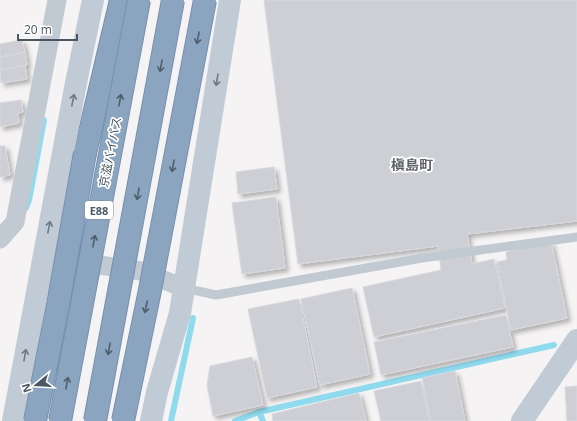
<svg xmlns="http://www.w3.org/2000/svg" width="577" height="421" font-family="'Open Sans','Noto Sans JP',sans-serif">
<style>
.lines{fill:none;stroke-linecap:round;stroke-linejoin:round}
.stream{stroke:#90daee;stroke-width:6}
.building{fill:#cdcfd5;stroke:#d7d9de;filter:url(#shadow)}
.highway-casing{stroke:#7690ad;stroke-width:24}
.lane{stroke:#c1cad2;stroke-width:9}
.street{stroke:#c1cad2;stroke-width:19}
.secondary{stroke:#c1cbd6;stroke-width:22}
.highway{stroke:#8ba5c1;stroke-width:22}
.highway-bridge-casing{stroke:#7690ad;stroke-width:24;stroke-linecap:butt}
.highway-bridge{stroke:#8ba5c1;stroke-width:22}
.oneway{stroke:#505e6b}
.oneway2{stroke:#6e7984}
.labels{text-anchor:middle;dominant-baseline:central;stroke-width:3.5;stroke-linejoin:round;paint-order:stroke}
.shield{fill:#fff;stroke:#808990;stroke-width:1}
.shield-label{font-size:11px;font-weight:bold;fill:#4a5661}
.street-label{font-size:12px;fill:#4a5661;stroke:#fff}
.quarter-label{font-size:14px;font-weight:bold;fill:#5f6368;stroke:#fff}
</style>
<defs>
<filter id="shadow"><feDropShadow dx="3.5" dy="3.5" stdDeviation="2" flood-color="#0004"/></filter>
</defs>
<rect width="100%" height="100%" fill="#f5f3f3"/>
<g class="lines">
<path class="stream" d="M 26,208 L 29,200 L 44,120
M 259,412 L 263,421
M 171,421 L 193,318
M 235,421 L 259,412 L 554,345"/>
</g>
<path class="building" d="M 264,0 L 577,0 L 577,221 L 467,234 L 472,264 L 494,259 L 505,308 L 374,337 L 363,287 L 441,270 L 438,246 L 298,264 Z
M 22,40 L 25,52 L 0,57 L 0,44 Z
M 25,52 L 27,65 L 0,70 L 0,57 Z
M 25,65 L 27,79 L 1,83 L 0,70 Z
M 21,100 L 23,112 L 18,113 L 19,123 L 0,127 L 0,103 Z
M 0,146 L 5,146 L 10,175 L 0,177 Z
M 274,167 L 277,189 L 238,194 L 236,172 Z
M 276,197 L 285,268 L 242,274 L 232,203 Z
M 551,242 L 567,318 L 511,330 L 497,262 L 507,260 L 506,252 Z
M 352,288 L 370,374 L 320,385 L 301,299 Z
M 299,299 L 317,387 L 267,398 L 248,309 Z
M 506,315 L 513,347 L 381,375 L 374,342 Z
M 252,357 L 263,405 L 213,416 L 207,385 L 210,366 Z
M 455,371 L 465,421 L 431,421 L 422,378 Z
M 421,381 L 429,421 L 381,421 L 374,391 Z
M 577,386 L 577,421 L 567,421 L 565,387 Z
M 359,393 L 366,421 L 273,421 L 272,414 Z"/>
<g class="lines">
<g class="highway-casing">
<path id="highway" d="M 85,153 L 121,0"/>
</g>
<path class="lane" d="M 184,288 L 216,295 L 422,258 L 577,237"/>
<path class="street" d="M 0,239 L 15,222 L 57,0
M 52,258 L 141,271 L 184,288"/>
<path class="secondary" d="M 13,421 L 76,83 L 93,0
M 151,421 L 157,392 L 180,313 L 230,0
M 522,421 L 577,340"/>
<use href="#highway" class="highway"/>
<g class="highway-bridge-casing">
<path id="highway-bridge" d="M 35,421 L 58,305 L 85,153
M 60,421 L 139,0
M 95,421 L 173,0
M 123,421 L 150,290 L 205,0"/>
</g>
<use href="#highway-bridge" class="highway-bridge"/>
</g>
<defs><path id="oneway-shaft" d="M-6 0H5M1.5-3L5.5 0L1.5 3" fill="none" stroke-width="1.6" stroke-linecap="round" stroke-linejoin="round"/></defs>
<g class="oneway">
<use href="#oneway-shaft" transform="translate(198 38) rotate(101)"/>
<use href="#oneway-shaft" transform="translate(161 66) rotate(100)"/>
<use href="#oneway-shaft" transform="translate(120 100) rotate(-79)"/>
<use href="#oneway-shaft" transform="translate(173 166) rotate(101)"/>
<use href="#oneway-shaft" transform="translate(138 194) rotate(100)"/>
<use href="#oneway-shaft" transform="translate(94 241) rotate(-79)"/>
<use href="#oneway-shaft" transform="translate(146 307) rotate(102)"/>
<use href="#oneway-shaft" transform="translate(109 349) rotate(101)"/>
<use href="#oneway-shaft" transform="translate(67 383) rotate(-79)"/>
</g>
<g class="oneway2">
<use href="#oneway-shaft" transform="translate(217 80) rotate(99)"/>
<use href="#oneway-shaft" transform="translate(73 100) rotate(-79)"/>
<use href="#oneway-shaft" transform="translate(49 227) rotate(-79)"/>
<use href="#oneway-shaft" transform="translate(25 355) rotate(-80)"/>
</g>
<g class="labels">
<rect class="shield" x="85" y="201" width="28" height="18" rx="3"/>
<g class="shield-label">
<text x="99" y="210">E88</text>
</g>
<g class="street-label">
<text transform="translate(110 152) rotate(-79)">京滋バイパス</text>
</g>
<g class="quarter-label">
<text x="412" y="164">槇島町</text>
</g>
</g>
<g transform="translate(36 385) rotate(252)" stroke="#ffffff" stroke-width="3" paint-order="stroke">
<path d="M0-3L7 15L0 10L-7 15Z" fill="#4a5661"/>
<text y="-6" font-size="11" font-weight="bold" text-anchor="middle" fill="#4a5661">N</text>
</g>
<path d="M18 34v6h59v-6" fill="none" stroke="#4a5661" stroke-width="2"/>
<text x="24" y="34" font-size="12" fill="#4a5661" stroke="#ffffff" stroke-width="3" paint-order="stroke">20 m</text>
</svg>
